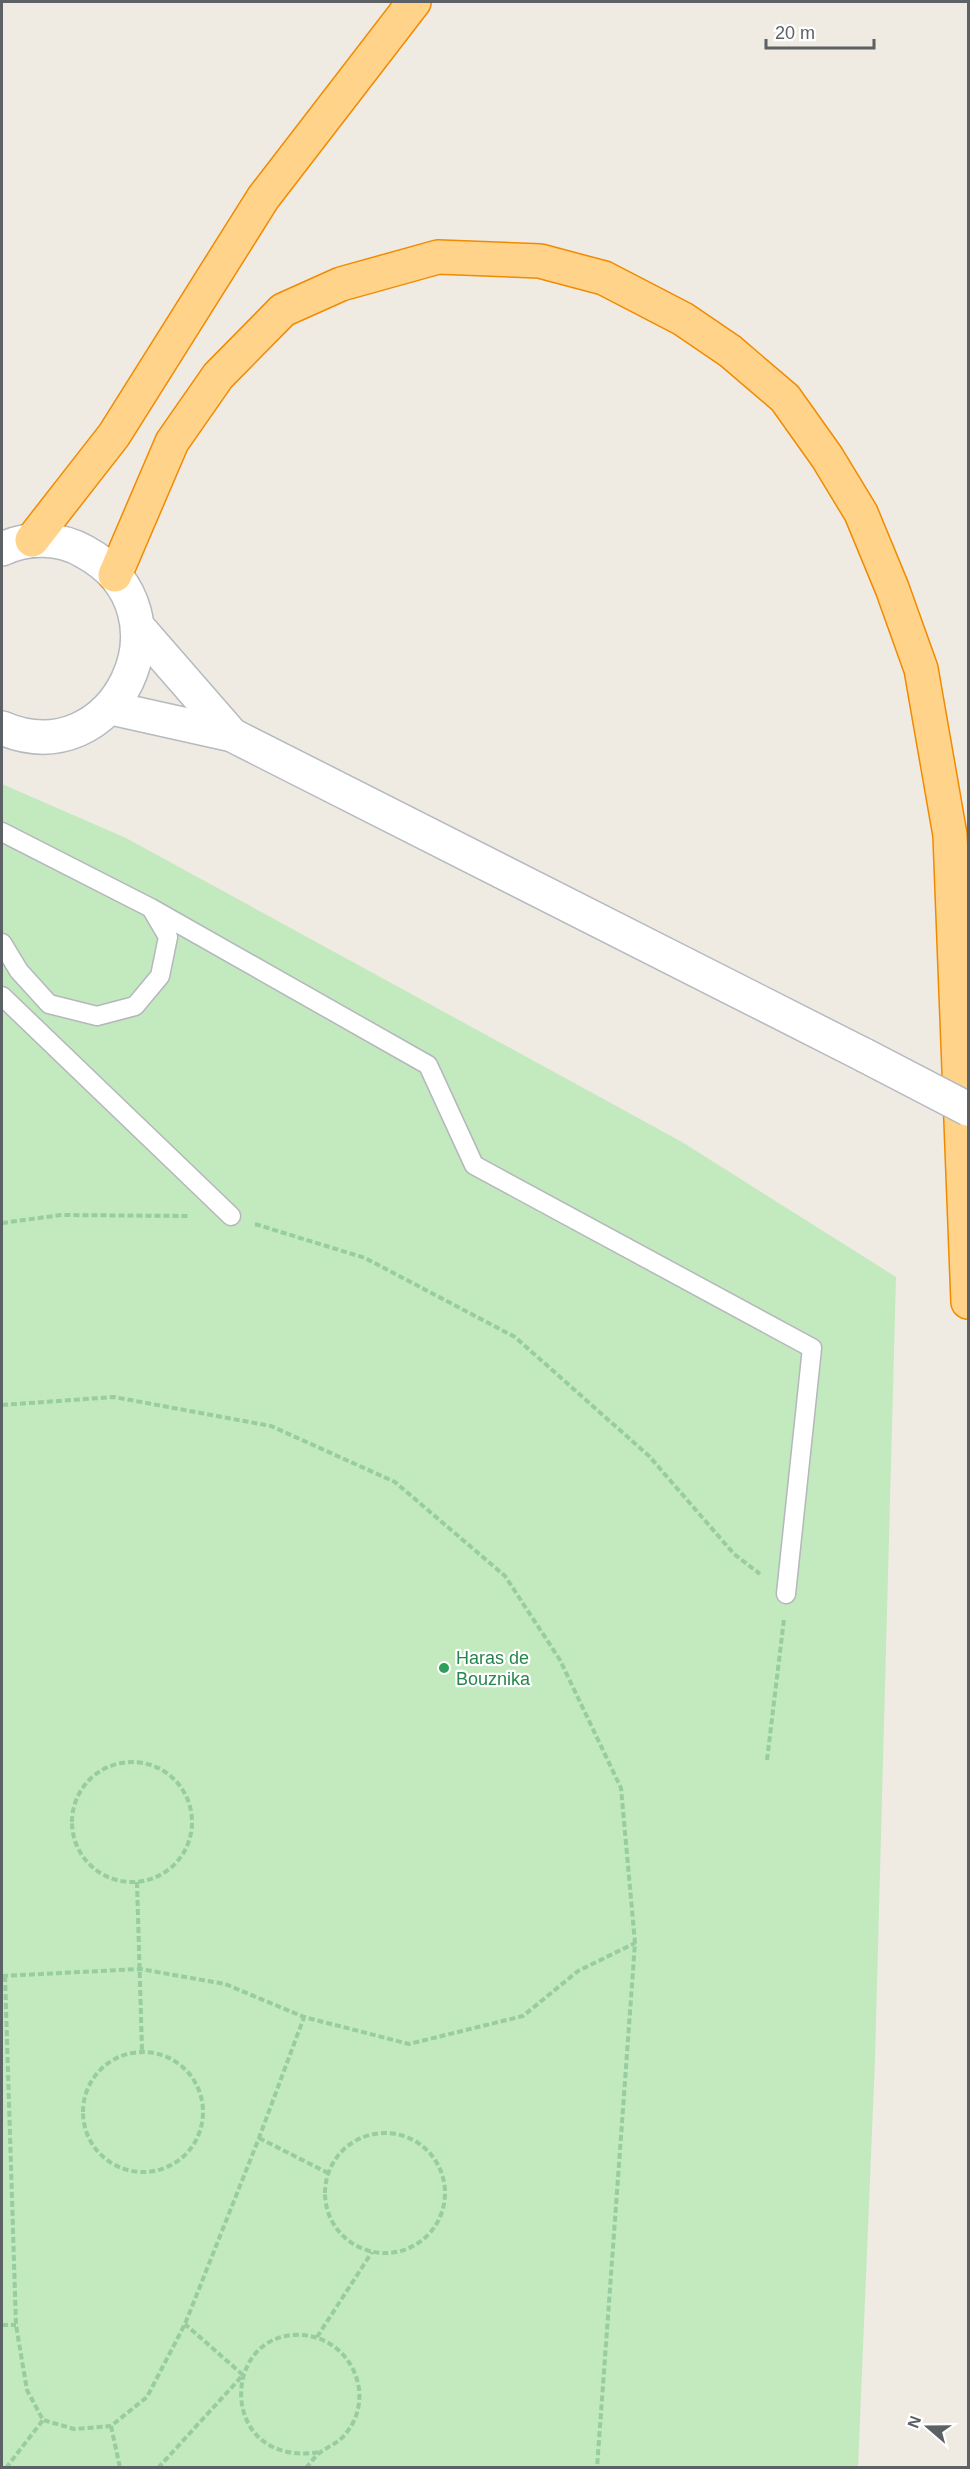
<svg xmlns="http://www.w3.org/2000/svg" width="970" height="2469" font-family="Helvetica,sans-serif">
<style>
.green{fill:#c3e9be}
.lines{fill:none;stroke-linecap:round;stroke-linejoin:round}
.lane-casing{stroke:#b4b7bb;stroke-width:21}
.secondary-casing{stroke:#b5babf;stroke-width:36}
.highway-casing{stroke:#f28a00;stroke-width:36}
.path{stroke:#98cca1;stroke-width:4;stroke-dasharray:6 3;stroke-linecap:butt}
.lane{stroke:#fff;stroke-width:18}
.secondary{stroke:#fff;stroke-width:33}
.highway{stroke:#ffd48a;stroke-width:33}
.secondary-bridge-casing{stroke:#b5babf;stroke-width:36;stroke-linecap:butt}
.secondary-bridge{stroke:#fff;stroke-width:33}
.leisure-dot{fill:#2e9e5b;stroke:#fff;stroke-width:2}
.labels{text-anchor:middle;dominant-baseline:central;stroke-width:4.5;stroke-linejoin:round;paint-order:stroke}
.leisure-label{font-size:18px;fill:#27864d;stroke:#fff;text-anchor:start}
</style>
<rect width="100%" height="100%" fill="#efebe3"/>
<path class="green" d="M 2,784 L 126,838 L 682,1142 L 896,1277 L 875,2059 L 858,2467 L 2,2467 Z"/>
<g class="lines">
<g class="lane-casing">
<path id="lane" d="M 2,832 L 151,908 L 168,937 L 160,976 L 135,1006 L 97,1016 L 49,1004 L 19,971 L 2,943
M 151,908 L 428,1065 L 474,1165 L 812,1348 L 786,1594
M 2,996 L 231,1216"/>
</g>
<g class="secondary-casing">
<path id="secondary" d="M 2,549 C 28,537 60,537 85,552 C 195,612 115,777 2,728
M 138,627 L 232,735
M 111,708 L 232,735 L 864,1055"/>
</g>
<g class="highway-casing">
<path id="highway" d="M 32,540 L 114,435 L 263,198 L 414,2
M 115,575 L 172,442 L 218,376 L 283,310 L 341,284 L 438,257 L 540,261 L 604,278 L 683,319 L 730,351 L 785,398 L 827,457 L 861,513 L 892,588 L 921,669 L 950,835 L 968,1302"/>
</g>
<path class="path" d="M 2,1223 L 61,1215 L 189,1216
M 255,1224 L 365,1258 L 515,1337 L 649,1456 L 734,1554 L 760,1574
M 2,1405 L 114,1397 L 271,1426 L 395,1482 L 505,1576 L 560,1660 L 621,1788 L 635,1943 L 597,2468
M 767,1760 L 784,1619
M72 1822a60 60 0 1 1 120 0a60 60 0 1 1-120 0Z
M 137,1882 L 142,2051
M 2,1976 L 140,1969 L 225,1984 L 304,2017 L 409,2044 L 523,2016 L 578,1971 L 635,1943
M 5,1976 L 16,2325 L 27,2390 L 43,2420 L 74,2429 L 111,2426 L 147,2397 L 185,2324 L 259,2138 L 304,2017
M83 2112a60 60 0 1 1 120 0a60 60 0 1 1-120 0Z
M325 2193a60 60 0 1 1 120 0a60 60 0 1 1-120 0Z
M 259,2138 L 328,2173
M 2,2325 L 16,2325
M 317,2337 L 372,2252
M 111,2426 L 120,2468
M 6,2468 L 43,2420
M 158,2468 L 243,2375 L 185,2324
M 306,2468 C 311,2462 316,2455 322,2451 C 331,2445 340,2442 347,2432 C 377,2393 349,2338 302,2335 C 219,2330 217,2469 320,2452"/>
<use href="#lane" class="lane"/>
<use href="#secondary" class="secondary"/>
<use href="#highway" class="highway"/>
<g class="secondary-bridge-casing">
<path id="secondary-bridge" d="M 864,1055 L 968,1109"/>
</g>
<use href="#secondary-bridge" class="secondary-bridge"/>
</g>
<circle class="leisure-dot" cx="444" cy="1668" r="6"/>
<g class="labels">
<g class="leisure-label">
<text x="456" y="1658">Haras de<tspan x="456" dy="21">Bouznika</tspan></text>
</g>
</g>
<rect width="970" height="2469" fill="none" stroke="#5b6165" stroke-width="6"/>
<g transform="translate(928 2427) rotate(290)" stroke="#ffffff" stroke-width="4.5" paint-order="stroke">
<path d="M0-4.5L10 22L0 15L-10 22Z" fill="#5b6165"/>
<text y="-9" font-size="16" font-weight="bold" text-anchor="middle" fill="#5b6165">N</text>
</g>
<path d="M766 39v9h108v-9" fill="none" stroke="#5b6165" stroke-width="3"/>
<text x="775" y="39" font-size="18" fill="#5b6165" stroke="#ffffff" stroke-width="4.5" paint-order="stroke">20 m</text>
</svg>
